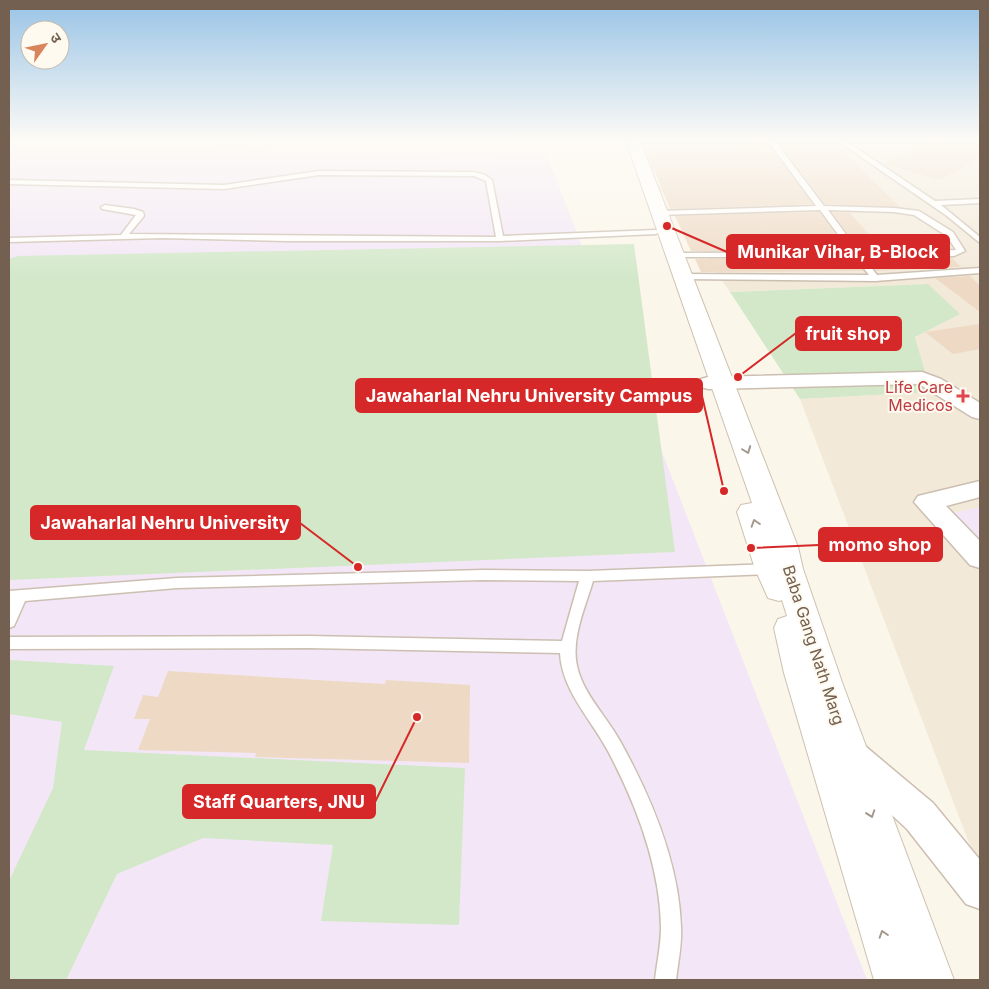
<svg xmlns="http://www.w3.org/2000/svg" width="989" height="989" font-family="Inter,'Noto Sans Devanagari',sans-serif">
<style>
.residential{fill:#f2e9d9}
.education{fill:#f3e7f7}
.green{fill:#d2e8c9}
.building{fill:#eed9c4}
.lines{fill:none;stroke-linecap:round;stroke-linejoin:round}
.lane-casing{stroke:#ccbfb1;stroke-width:3}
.street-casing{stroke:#ccbfb1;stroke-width:3}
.secondary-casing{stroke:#cec0af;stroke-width:2}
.lane{fill:#fff;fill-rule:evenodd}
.street{fill:#fff;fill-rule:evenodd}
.secondary{fill:#fff;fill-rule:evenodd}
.oneway{stroke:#a4988d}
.health-dot{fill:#e0444e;stroke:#fefaf0;stroke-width:2}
.labels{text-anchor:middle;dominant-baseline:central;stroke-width:4;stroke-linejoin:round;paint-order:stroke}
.health-label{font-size:16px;fill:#be3a42;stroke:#fefaf0;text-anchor:end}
.street-label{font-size:16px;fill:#736050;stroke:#fefaf0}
.leader{fill:none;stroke:#d62828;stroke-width:2}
.callout-dot{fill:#d62828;stroke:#fefaf0;stroke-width:2}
.callout{fill:#d62828;stroke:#d62828;stroke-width:2}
.callout-label{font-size:18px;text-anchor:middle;font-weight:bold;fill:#fff}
</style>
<rect width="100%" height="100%" fill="#fbf6ea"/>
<path class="residential" d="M 644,141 L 980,141 L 980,872 L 800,399 L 931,392 L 915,337 L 959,314 L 927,284 L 730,292 L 657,185 L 762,188 L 750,173 L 650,168 Z"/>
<path class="education" d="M 9,148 L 546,153 L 867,980 L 9,980 Z
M 980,507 L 980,565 L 935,517 Z"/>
<path class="green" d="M 634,244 L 675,552 L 9,580 L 9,259 L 18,256 Z
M 928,284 L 960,314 L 915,337 L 931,392 L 800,399 L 730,292 Z
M 9,660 L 114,666 L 84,750 L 465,768 L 459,925 L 321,921 L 333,845 L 203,838 L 117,874 L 66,980 L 9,980 L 9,881 L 53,788 L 62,722 L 9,714 Z"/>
<path class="building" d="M 739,141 L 766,141 L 812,204 L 670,209 L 646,150 L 745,150 Z
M 778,141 L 793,141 L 800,150 L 842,150 L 900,207 L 825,204 Z
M 931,141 L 953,141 L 980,148 L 980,158 L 940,180 L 884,164 Z
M 819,212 L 847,250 L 691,251 L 675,216 Z
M 832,212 L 860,213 L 850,213 L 880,247 L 940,246 L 942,248 L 860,250 Z
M 952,258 L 961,267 L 876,271 L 867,259 Z
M 695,259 L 854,259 L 864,271 L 701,272 Z
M 970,276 L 980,286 L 980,312 L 935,278 Z
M 980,324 L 980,349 L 953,354 L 925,332 Z
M 168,671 L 385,684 L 386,680 L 470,685 L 469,763 L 255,757 L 256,753 L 138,750 L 150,719 L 134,719 L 143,695 L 158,697 Z"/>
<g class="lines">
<g class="lane-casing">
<path id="lane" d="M 768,141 L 775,141 L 824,206 L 894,208 L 919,211 L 953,232 L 965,251 L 954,256 L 863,257 L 877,275 L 980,268 L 980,273 L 875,281 L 680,279 L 680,275 L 683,274 L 869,275 L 855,257 L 679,257 L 679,253 L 682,253 L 851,252 L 820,210 L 659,215 L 655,213 L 659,211 L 816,206 ZM 828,210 L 894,212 L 914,215 L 947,236 L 956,250 L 859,252 Z
M 838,141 L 846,141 L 935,201 L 980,199 L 980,203 L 941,205 L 980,237 L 980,243 L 947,216 Z
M 319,171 L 474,172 L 485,175 L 492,180 L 503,236 L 656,230 L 660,232 L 656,234 L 500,241 L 287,241 L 162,238 L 9,242 L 9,238 L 121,235 L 136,215 L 102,209 L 101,207 L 105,205 L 134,209 L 143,212 L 144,216 L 129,234 L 496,237 L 486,181 L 474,176 L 319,175 L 224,189 L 9,184 L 9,180 L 224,185 Z
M 770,564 L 775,565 L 777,569 L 775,573 L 770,574 L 593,581 C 585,608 571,638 577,666 C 583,694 607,717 620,741 C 651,797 679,862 681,927 C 682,945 678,963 676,980 L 655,980 C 657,962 661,945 661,927 C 660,866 636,804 608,751 C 591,719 562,691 560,653 L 308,648 L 9,649 L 9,637 L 308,636 L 562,641 L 579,581 L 483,580 L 177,588 L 25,601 L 14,626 L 9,628 L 9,591 L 177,578 L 483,570 L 588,571 Z"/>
</g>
<g class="street-casing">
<path id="street" d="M 922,372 L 941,379 L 980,403 L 980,419 L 972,417 L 919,384 L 708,389 L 701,387 L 697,383 L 701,379 L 708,377 Z
M 980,481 L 980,497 L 946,506 L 980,541 L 980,568 L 970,565 L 914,502 L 918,496 Z
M 853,741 L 865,746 L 933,803 L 980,860 L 980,909 L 966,904 L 907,829 L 841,768 L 836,757 L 841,746 Z"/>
</g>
<g class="secondary-casing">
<path id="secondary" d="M 626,141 L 640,141 L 798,547 L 803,569 L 843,685 L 954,980 L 874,980 L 784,673 L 774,628 L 778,619 L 787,616 L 782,600 L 779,601 L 768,598 L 755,569 L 737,512 L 741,505 L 752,503 Z"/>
</g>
<use href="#lane" class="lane"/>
<use href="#street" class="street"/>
<use href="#secondary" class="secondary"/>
</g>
<defs><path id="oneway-chevron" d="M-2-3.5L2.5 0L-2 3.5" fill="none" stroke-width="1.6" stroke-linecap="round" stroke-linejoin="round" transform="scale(1.25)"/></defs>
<g class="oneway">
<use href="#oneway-chevron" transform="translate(747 450) rotate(69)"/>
<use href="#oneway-chevron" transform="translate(755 523) rotate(-108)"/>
<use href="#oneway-chevron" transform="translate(871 814) rotate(71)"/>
<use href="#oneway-chevron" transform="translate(883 934) rotate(-108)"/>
</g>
<linearGradient id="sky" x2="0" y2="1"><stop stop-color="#98c3e6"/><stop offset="0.5" stop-color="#fdfbf6"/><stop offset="1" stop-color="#fdfbf6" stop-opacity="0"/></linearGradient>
<rect width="989" height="280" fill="url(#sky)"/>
<path class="health-dot" d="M960.5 388.5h5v5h5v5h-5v5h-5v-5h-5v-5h5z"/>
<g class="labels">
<g class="health-label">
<text x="953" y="387">Life Care<tspan x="953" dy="18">Medicos</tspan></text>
</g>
<g class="street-label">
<text transform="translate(814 645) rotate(72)">Baba Gang Nath Marg</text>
</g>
</g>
<path class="leader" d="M667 226L727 252M738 377L796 333M724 491L702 396M358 567L300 523M751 548L819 545M417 717L375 802"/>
<g class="callout-dot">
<circle cx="667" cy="226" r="5"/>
<circle cx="738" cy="377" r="5"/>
<circle cx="724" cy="491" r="5"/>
<circle cx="358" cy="567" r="5"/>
<circle cx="751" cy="548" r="5"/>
<circle cx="417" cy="717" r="5"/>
</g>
<g class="callout">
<rect x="727" y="235" width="222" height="33" rx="5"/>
<rect x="796" y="317" width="105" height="33" rx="5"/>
<rect x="356" y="379" width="346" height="33" rx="5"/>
<rect x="31" y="506" width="269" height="33" rx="5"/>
<rect x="819" y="528" width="123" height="33" rx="5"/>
<rect x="183" y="785" width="192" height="33" rx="5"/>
</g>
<g class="callout-label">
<text x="838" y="258">Munikar Vihar, B-Block</text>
<text x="848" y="340">fruit shop</text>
<text x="529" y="402">Jawaharlal Nehru University Campus</text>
<text x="165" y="529">Jawaharlal Nehru University</text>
<text x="880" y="551">momo shop</text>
<text x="279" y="808">Staff Quarters, JNU</text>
</g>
<rect width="989" height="989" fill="none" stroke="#736050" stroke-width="20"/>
<g transform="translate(45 45) rotate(57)"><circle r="24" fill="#fefaf0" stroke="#c6bcb0"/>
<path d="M0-4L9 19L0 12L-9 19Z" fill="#d8855c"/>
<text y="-8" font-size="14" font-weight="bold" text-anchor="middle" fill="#736050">उ</text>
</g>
</svg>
